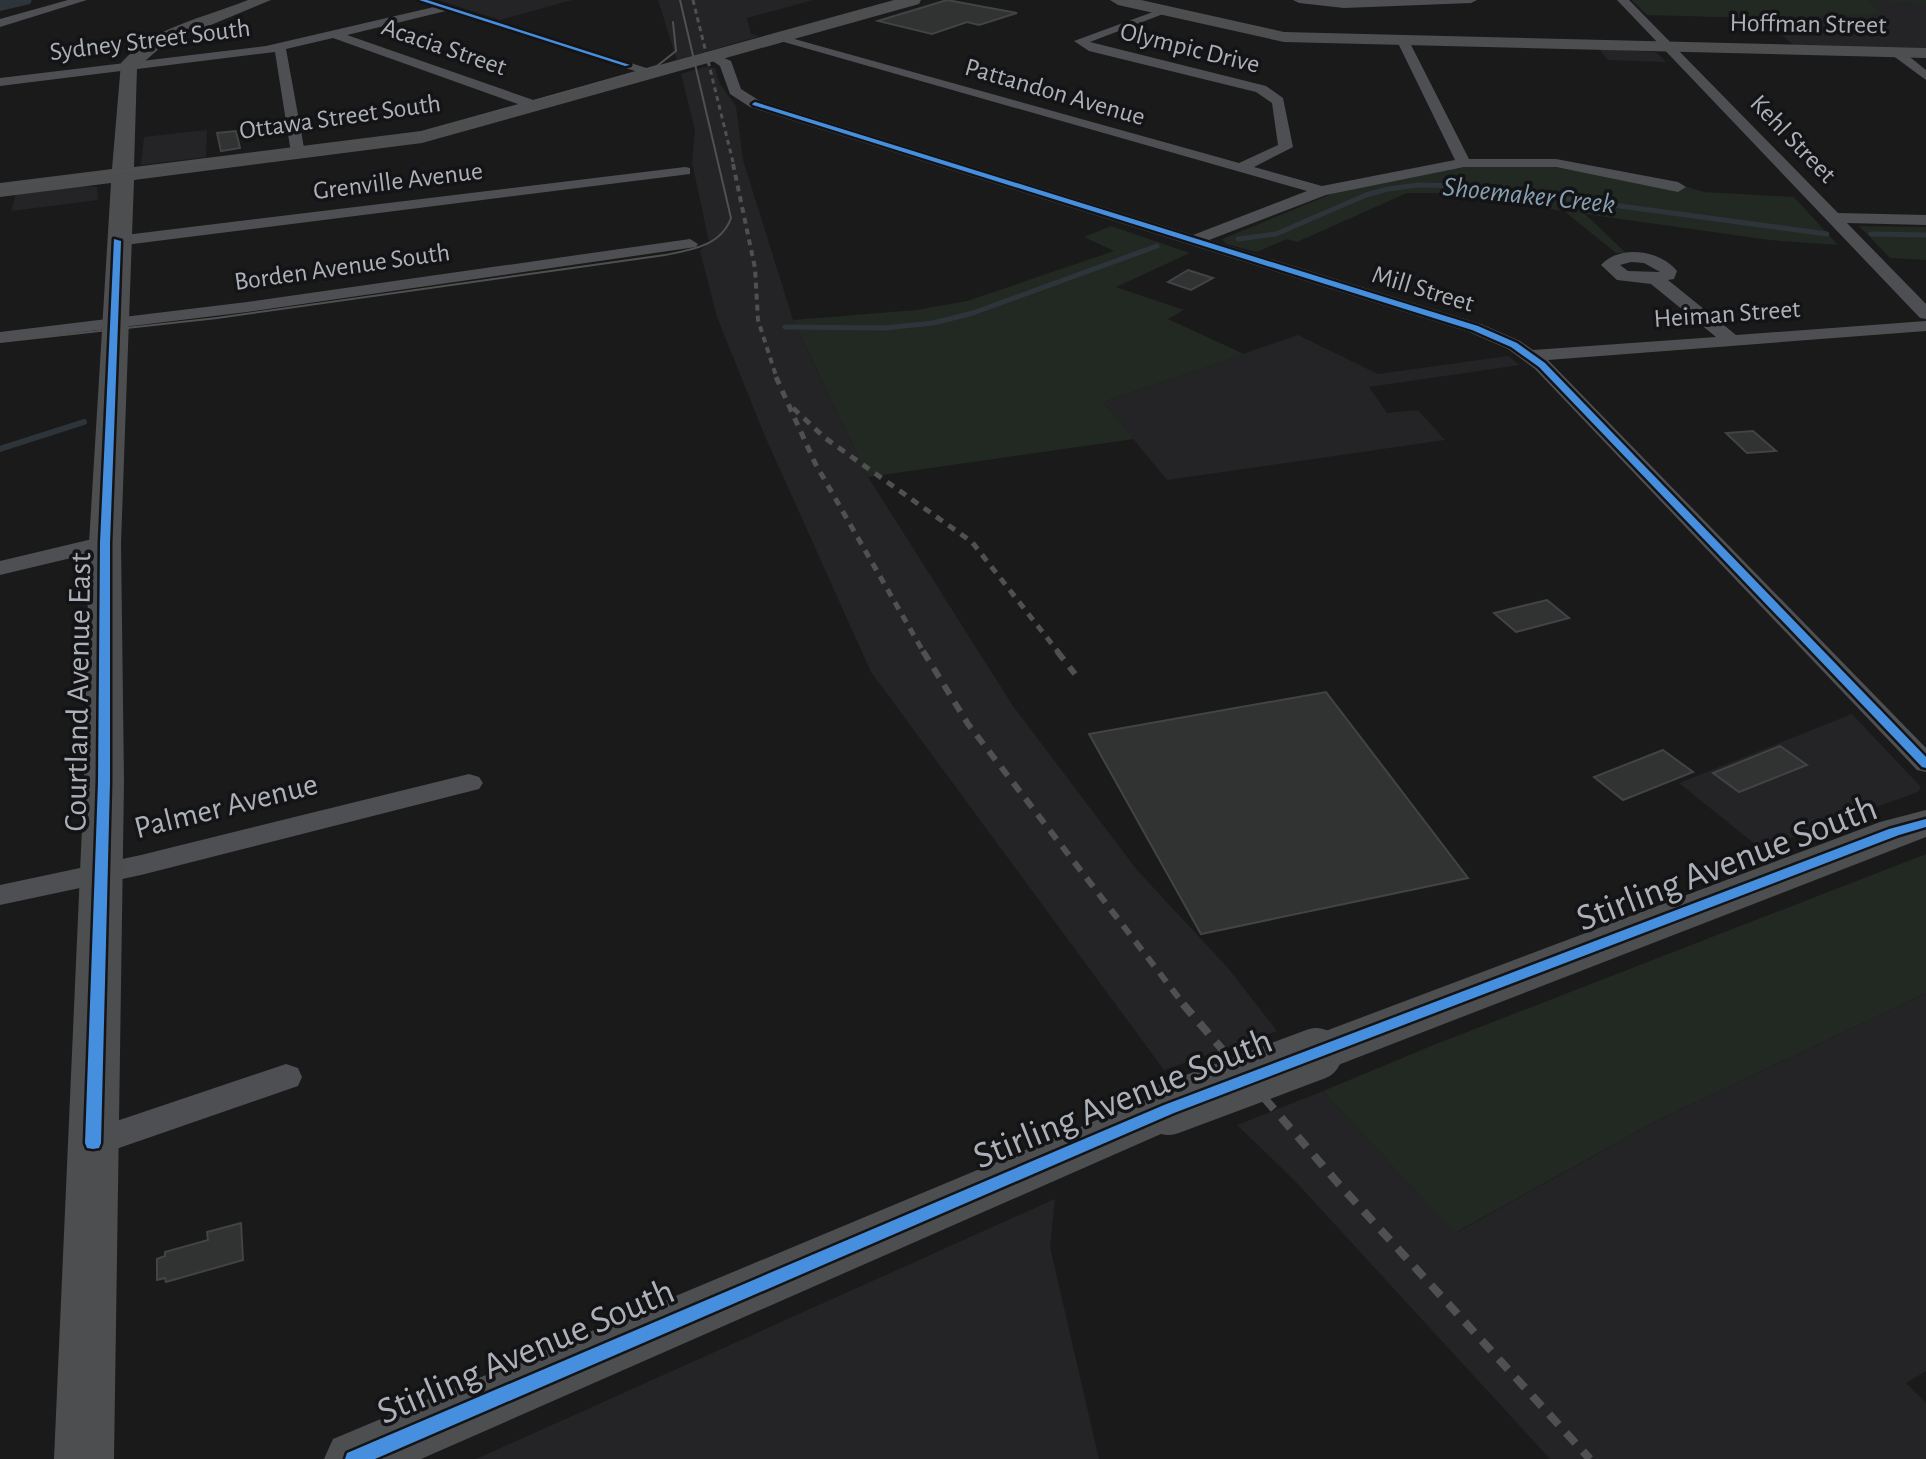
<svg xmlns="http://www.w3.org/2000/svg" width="1926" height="1459" font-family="'Alegreya Sans',sans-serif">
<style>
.built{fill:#242426}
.green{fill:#222822}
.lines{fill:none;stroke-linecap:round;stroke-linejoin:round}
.stream-far1{stroke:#2d353b;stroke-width:5}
.stream{stroke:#2d353b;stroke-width:6}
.river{fill:#2d353b;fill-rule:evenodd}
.building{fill:#313232;stroke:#424346;stroke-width:2}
.street{fill:#4e4f52;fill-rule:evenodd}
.secondary{fill:#4d4e50;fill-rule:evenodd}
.tram{stroke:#4e5051;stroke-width:2}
.rail-far4{stroke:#4e5051;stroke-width:3;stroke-dasharray:5 4;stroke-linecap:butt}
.rail-far3{stroke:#4e5051;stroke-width:4;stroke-dasharray:6 5;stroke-linecap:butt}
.rail-far2{stroke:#4e5051;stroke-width:5;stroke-dasharray:8 7;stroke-linecap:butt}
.rail-far1{stroke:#4e5051;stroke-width:6;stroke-dasharray:11 9;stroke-linecap:butt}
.rail{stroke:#4e5051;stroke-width:8;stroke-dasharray:14 11;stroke-linecap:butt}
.secondary-bridge{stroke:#4d4e50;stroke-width:52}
.cycleway-casing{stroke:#141416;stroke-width:5}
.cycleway{fill:#468fdf;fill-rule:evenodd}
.labels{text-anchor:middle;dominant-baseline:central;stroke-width:7;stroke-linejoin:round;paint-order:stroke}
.far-street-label{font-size:26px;fill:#acb1b9;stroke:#141416}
.far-water-label{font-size:28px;font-style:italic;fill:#86a0b1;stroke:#141416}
.street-label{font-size:32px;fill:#acb1b9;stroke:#141416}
.near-street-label{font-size:38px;fill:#acb1b9;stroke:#141416}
</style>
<rect width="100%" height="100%" fill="#1a1a1a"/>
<path class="built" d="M 438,0 L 572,0 L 500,20 Z
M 658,0 L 813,0 L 747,18 L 751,34 L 760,36 L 677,60 Z
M 1632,0 L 1926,0 L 1926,48 L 1794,46 L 1764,18 L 1647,15 Z
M 1599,49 L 1656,52 L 1666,62 L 1608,60 Z
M 704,67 L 715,68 L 720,84 L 736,106 L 743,160 L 793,320 L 868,477 L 1013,706 L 1137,870 L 1228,968 L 1277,1031 L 1164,1070 L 871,672 L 764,434 L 717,317 L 700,251 L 709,242 L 692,162 L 695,130 L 681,74 Z
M 207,130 L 206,157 L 141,165 L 144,137 Z
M 83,186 L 97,187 L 98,200 L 11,211 L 16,194 Z
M 1298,335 L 1378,374 L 1508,356 L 1520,365 L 1369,387 L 1387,413 L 1418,410 L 1445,440 L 1167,480 L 1103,402 Z
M 1852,714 L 1921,787 L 1918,792 L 1761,849 L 1679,783 Z
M 1926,993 L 1926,1371 L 1906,1383 L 1926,1403 L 1926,1459 L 1550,1459 L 1295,1181 L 1237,1125 L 1323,1091 L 1456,1233 L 1658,1120 Z
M 1055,1199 L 1050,1247 L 1099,1459 L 476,1459 Z"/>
<path class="green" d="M 1632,0 L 1926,0 L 1926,4 L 1867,0 L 1883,14 L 1764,18 L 1647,15 Z
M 1462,167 L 1554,167 L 1673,188 L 1684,186 L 1704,192 L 1794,197 L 1838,245 L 1769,240 L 1585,214 L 1626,253 L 1616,253 L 1564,211 L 1438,193 L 1407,193 L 1297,242 L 1287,239 L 1257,252 L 1226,244 L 1222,239 L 1341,190 Z
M 1111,226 L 1190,253 L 1116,287 L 1184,310 L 1168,319 L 1244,354 L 1103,402 L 1134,439 L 868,477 L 793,320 L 916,310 L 967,301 L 1114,251 L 1084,237 Z
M 1859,226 L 1926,227 L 1926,260 L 1890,258 Z
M 1926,854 L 1926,993 L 1658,1120 L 1455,1233 L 1323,1091 L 1436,1044 Z"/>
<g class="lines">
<path class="stream-far1" d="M 1871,234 L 1926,235
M 1238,239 L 1276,234 L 1366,195 L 1388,189 L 1418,185 L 1472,186 L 1827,234
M 785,327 L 885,328 L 933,323 L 973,313 L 1157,246"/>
<path class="stream" d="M 0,449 L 84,422"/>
<path class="river" d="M 0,0 L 32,0 L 30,4 L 0,11 Z"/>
</g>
<path class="building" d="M 947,0 L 1017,13 L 979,25 L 967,22 L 932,34 L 878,21 Z
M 236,131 L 240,148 L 221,151 L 217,133 Z
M 1188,270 L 1213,278 L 1191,290 L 1168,282 Z
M 1753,431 L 1776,451 L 1747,453 L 1726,433 Z
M 1547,600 L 1569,618 L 1516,632 L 1494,613 Z
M 1326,692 L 1468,878 L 1201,934 L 1089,734 Z
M 1780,746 L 1807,765 L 1739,792 L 1713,773 Z
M 1663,750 L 1693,772 L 1623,800 L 1594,777 Z
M 241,1223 L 243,1260 L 166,1282 L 165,1278 L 157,1280 L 157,1259 L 165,1256 L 165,1252 L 208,1240 L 207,1232 Z"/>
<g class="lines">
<path class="street" d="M 68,0 L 87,0 L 0,27 L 0,19 Z
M 425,0 L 434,0 L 662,73 L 651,76 L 446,11 L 347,35 L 542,103 L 542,109 L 532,109 L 333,38 L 286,49 L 305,153 L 298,157 L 291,153 L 275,52 L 0,86 L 0,78 L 266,46 L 434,7 L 425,4 Z
M 1293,0 L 1477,0 L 1471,3 L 1344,8 L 1299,3 Z
M 1617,0 L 1629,0 L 1838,213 L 1926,215 L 1926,225 L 1847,223 L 1926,304 L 1926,319 L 1920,318 Z
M 1161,9 L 1171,11 L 1090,42 L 1266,86 L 1283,98 L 1293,147 L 1254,167 L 1322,186 L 1455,160 L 1396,39 L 1402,35 L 1408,39 L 1469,159 L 1556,159 L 1678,182 L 1686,187 L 1678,192 L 1556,167 L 1464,167 L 1326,195 L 1209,240 L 1481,324 L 1520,341 L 1533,350 L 1716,337 L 1651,284 L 1617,280 L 1601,265 C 1620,244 1660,250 1677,271 L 1674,279 L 1668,280 L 1736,335 L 1926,321 L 1926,331 L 1548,360 L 1926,748 L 1926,772 L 1917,770 L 1535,369 L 1508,349 L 1469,332 L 750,107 L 730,94 L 720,66 L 707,57 L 713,53 L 731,61 L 741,89 L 760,101 L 1193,235 L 1307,191 L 770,38 L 780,35 L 1239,163 L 1278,145 L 1272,103 L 1256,92 L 1089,51 L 1074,41 ZM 1631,262 L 1644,263 L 1660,272 L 1628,271 L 1620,265 Z
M 1892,49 L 1900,49 L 1926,70 L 1926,80 L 1892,55 Z
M 685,167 L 690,168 L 690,174 L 117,246 L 109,241 L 117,236 Z
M 690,239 L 698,244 L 696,247 L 247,312 L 0,342 L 0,332 L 247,302 Z
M 105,536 L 113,538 L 116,543 L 113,548 L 0,575 L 0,561 Z
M 469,774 L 479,777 L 483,783 L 479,789 L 141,875 L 0,905 L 0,885 L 141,855 Z
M 286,1064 L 298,1068 L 302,1077 L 298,1086 L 93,1157 L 81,1153 L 76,1143 L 81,1133 Z"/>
<path class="secondary" d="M 248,0 L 271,0 L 177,39 L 160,48 L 137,68 L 134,167 L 421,131 L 894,0 L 921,0 L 919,4 L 422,143 L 134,180 L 121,543 L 124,782 L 114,1459 L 54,1459 L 84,782 L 89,543 L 111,183 L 0,197 L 0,183 L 112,169 L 121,63 C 154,26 204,18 248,0 Z
M 1110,0 L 1141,0 L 1284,32 L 1926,48 L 1926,58 L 1284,42 L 1118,5 Z
M 1926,810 L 1926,837 L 1333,1067 L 1316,1072 L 1299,1067 L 1292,1054 L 1299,1041 L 1880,822 Z
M 1169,1090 L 1186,1095 L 1194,1109 L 1186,1123 L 421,1459 L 324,1459 L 333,1439 Z"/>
<path class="tram" d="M 0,186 L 414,135 L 657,66 L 676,51 L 673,22
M 0,342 L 217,318 L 665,255 C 691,250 721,246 731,218 L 680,0"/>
<path class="rail-far4" d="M 693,0 L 734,166"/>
<path class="rail-far3" d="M 733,164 L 755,268 L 758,320 L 777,379"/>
<path class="rail-far2" d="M 776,377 L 815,463 L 924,653
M 793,408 L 825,438 L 972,542 L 1059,653"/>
<path class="rail-far1" d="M 923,651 L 968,724 L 1185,1006
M 1057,651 L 1075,674"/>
<path class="rail" d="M 1183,1004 L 1337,1182 L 1590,1459"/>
<path class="secondary-bridge" d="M 1169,1109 L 1316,1054"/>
<g class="cycleway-casing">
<path id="cycleway" d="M 419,0 L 427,0 L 630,65 L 625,66 Z
M 755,102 L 1478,326 L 1517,343 L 1545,363 L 1926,757 L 1926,768 L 1922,767 L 1539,367 L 1511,347 L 1472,330 L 753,105 L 752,104 Z
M 114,239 L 121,241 L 110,543 L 110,782 L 101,1143 L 99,1148 L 93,1149 L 87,1148 L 85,1143 L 98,782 L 100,543 Z
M 1926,819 L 1926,827 L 1899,835 L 1174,1113 L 375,1459 L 345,1459 L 347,1453 L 1164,1105 L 1889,829 Z"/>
</g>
<use href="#cycleway" class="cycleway"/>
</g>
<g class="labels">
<g class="far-street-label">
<text transform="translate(1808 24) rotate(1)">Hoffman Street</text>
<text transform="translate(150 40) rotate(-7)">Sydney Street South</text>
<text transform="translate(444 47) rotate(19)">Acacia Street</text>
<text transform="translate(1190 48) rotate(14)">Olympic Drive</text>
<text transform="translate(1055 92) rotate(16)">Pattandon Avenue</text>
<text transform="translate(340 117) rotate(-8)">Ottawa Street South</text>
<text transform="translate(1793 139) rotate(46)">Kehl Street</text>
<text transform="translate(398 181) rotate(-7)">Grenville Avenue</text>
<text transform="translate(342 267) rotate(-8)">Borden Avenue South</text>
<text transform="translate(1423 289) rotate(17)">Mill Street</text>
<text transform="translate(1727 314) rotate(-4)">Heiman Street</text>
</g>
<g class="far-water-label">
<text transform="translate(1529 196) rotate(6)">Shoemaker Creek</text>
</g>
<g class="street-label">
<text transform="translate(78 692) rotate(-89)">Courtland Avenue East</text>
<text transform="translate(226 806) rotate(-14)">Palmer Avenue</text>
</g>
<g class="near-street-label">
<text transform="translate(1727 864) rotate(-21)">Stirling Avenue South</text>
<text transform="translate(1123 1099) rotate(-22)">Stirling Avenue South</text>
<text transform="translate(526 1352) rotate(-23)">Stirling Avenue South</text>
</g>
</g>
</svg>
